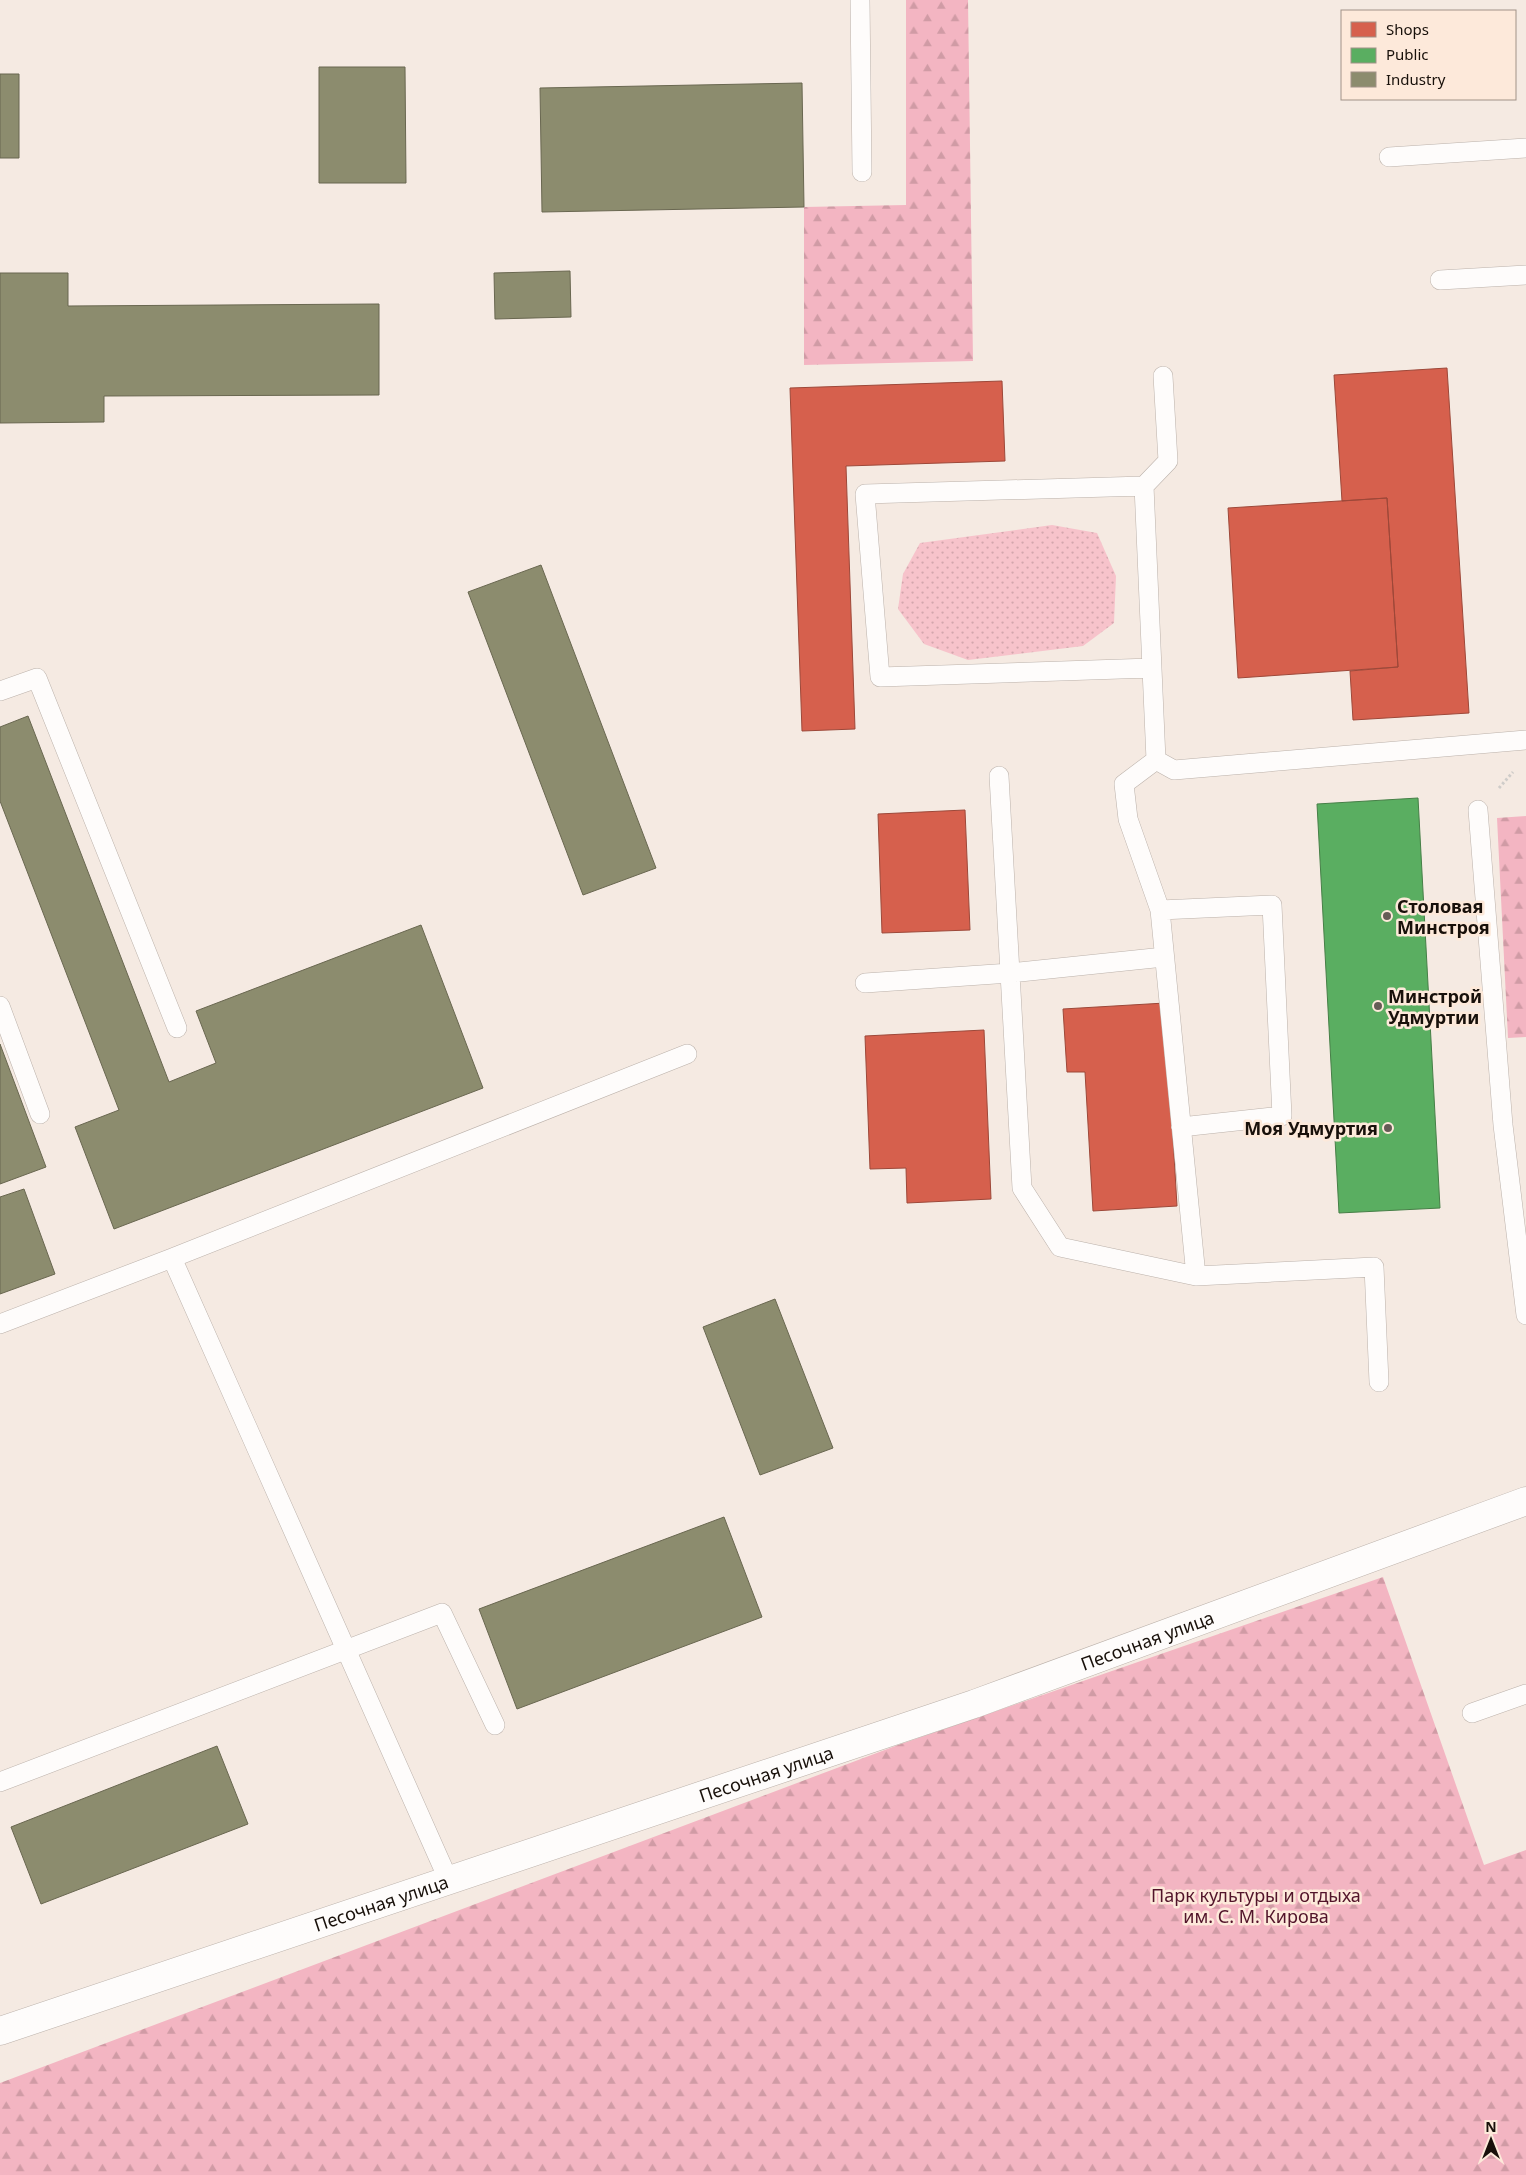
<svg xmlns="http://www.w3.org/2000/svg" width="1526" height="2175" font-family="'Noto Sans',sans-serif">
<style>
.green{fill:url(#green-dots)}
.forest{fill:url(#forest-firs)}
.shops{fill:#d6604d;stroke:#9d4839}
.public{fill:#5aae61;stroke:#467f47}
.industry{fill:#8c8c6e;stroke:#696750}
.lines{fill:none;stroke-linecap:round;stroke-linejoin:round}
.lane-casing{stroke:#bbb1aa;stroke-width:20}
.street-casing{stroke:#bbb1aa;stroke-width:29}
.path{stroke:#cfccc9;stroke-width:3;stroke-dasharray:2.5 2.5;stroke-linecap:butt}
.lane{stroke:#fefcfb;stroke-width:19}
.street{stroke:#fefcfb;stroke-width:28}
.poi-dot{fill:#655c56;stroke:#fde9da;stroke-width:2}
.labels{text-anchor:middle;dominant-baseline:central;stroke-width:5;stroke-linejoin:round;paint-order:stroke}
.poi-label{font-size:18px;font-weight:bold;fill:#18100a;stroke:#fde9da;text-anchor:start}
.street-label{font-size:18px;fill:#18100a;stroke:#fde9da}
.park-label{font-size:18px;fill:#52142a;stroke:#fde9da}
</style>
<defs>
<pattern id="green-dots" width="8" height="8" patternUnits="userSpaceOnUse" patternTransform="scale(1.25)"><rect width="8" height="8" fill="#f7c3cb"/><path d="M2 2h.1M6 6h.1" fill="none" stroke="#d3a6ad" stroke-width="1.8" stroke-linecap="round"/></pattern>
<pattern id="forest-firs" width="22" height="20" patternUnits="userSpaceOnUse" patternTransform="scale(1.25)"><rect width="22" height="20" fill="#f3b5c2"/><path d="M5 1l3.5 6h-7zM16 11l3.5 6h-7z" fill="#d09ba5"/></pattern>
</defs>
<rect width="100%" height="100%" fill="#f5eae2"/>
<path class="green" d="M 1052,525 L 1097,533 L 1116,576 L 1114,623 L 1083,646 L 968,660 L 924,644 L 898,609 L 903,574 L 920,543 Z"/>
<path class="forest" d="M 906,0 L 968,0 L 973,361 L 804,365 L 804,207 L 906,205 Z
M 1526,816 L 1526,1037 L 1508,1038 L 1497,818 Z
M 1383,1577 L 1484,1865 L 1526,1850 L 1526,2175 L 0,2175 L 0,2083 L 898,1745 Z"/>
<path class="shops" d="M 1447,368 L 1469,713 L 1353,720 L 1350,671 L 1398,667 L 1387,498 L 1342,501 L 1334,375 Z
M 1002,381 L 1005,461 L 846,466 L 855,729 L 802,731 L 790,388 Z
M 1387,498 L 1398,667 L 1238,678 L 1228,508 Z
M 965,810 L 970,930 L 882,933 L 878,814 Z
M 1165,1003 L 1177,1206 L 1093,1211 L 1085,1072 L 1067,1072 L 1063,1009 Z
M 984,1030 L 991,1199 L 907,1203 L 906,1168 L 870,1169 L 865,1036 Z"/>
<path class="public" d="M 1418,798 L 1440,1208 L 1339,1213 L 1317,804 Z"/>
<path class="industry" d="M 319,67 L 405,67 L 406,183 L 319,183 Z
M 0,74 L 19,74 L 19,158 L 0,158 Z
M 802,83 L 804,207 L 542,212 L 540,88 Z
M 570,271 L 571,317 L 495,319 L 494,273 Z
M 0,273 L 68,273 L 68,306 L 379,304 L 379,395 L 104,396 L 104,422 L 0,423 Z
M 541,565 L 656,868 L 583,895 L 468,592 Z
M 28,716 L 169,1082 L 216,1063 L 196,1011 L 421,925 L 483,1088 L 114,1229 L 75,1127 L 119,1110 L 0,801 L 0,727 Z
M 0,1044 L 46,1167 L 0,1184 Z
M 24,1189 L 55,1274 L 0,1294 L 0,1197 Z
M 775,1299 L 833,1448 L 760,1475 L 703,1327 Z
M 724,1517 L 762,1617 L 517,1709 L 479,1609 Z
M 217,1746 L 248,1824 L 41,1904 L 11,1827 Z"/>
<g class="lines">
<g class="lane-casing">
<path id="lane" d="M 860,0 L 862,172
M 1389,157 L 1526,148
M 1440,280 L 1526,275
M 1163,376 L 1168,461 L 1144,486 L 1156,760 L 1174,770 L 1526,740
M 1144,486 L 865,494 L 880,677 L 1151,668
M 0,691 L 37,678 L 177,1028
M 1156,760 L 1124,784 L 1128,819 L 1160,910 L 1196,1276 L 1374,1267 L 1379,1382
M 999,776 L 1022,1188 L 1060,1247 L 1196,1276
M 1478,810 L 1503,1125 L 1526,1315
M 1160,910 L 1272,905 L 1282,1116 L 1181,1127
M 865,983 L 1010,973 L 1164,957
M 0,1006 L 40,1114
M 172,1258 L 687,1054
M 0,1324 L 172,1258 L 448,1879
M 1472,1713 L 1526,1694
M 0,1782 L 442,1613 L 495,1725"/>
</g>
<g class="street-casing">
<g id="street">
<path id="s1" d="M 0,2031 L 974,1704 L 1526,1501"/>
</g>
</g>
<path class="path" d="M 1499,788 L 1513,772"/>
<use href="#lane" class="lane"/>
<use href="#street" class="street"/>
</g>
<g class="poi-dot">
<circle cx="1387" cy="916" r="5"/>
<circle cx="1378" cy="1006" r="5"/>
<circle cx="1388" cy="1128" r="5"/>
</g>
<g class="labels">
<g class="poi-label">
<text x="1397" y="906">Столовая<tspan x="1397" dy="21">Минстроя</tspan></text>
<text x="1388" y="996">Минстрой<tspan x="1388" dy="21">Удмуртии</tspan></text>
<text x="1378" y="1128" text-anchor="end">Моя Удмуртия</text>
</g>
<g class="street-label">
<text stroke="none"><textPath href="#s1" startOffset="1212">Песочная улица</textPath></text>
<text stroke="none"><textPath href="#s1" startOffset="808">Песочная улица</textPath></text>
<text stroke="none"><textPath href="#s1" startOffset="402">Песочная улица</textPath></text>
</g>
<g class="park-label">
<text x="1256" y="1895">Парк культуры и отдыха<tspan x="1256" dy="21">им. С. М. Кирова</tspan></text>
</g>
</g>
<rect x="1341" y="10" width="175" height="90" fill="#fde9da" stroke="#a19287"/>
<rect x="1351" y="22" width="25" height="15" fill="#d6604d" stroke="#a19287"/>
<text x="1386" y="35" font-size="15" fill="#18100a">Shops</text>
<rect x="1351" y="48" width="25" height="15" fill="#5aae61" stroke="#a19287"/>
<text x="1386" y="60" font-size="15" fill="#18100a">Public</text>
<rect x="1351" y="72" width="25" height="15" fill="#8c8c6e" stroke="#a19287"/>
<text x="1386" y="85" font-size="15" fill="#18100a">Industry</text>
<g transform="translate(1491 2140)" stroke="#fde9da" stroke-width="4" paint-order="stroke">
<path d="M0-4L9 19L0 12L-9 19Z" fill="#18100a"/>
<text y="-8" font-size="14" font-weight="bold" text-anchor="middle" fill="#18100a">N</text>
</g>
</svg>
